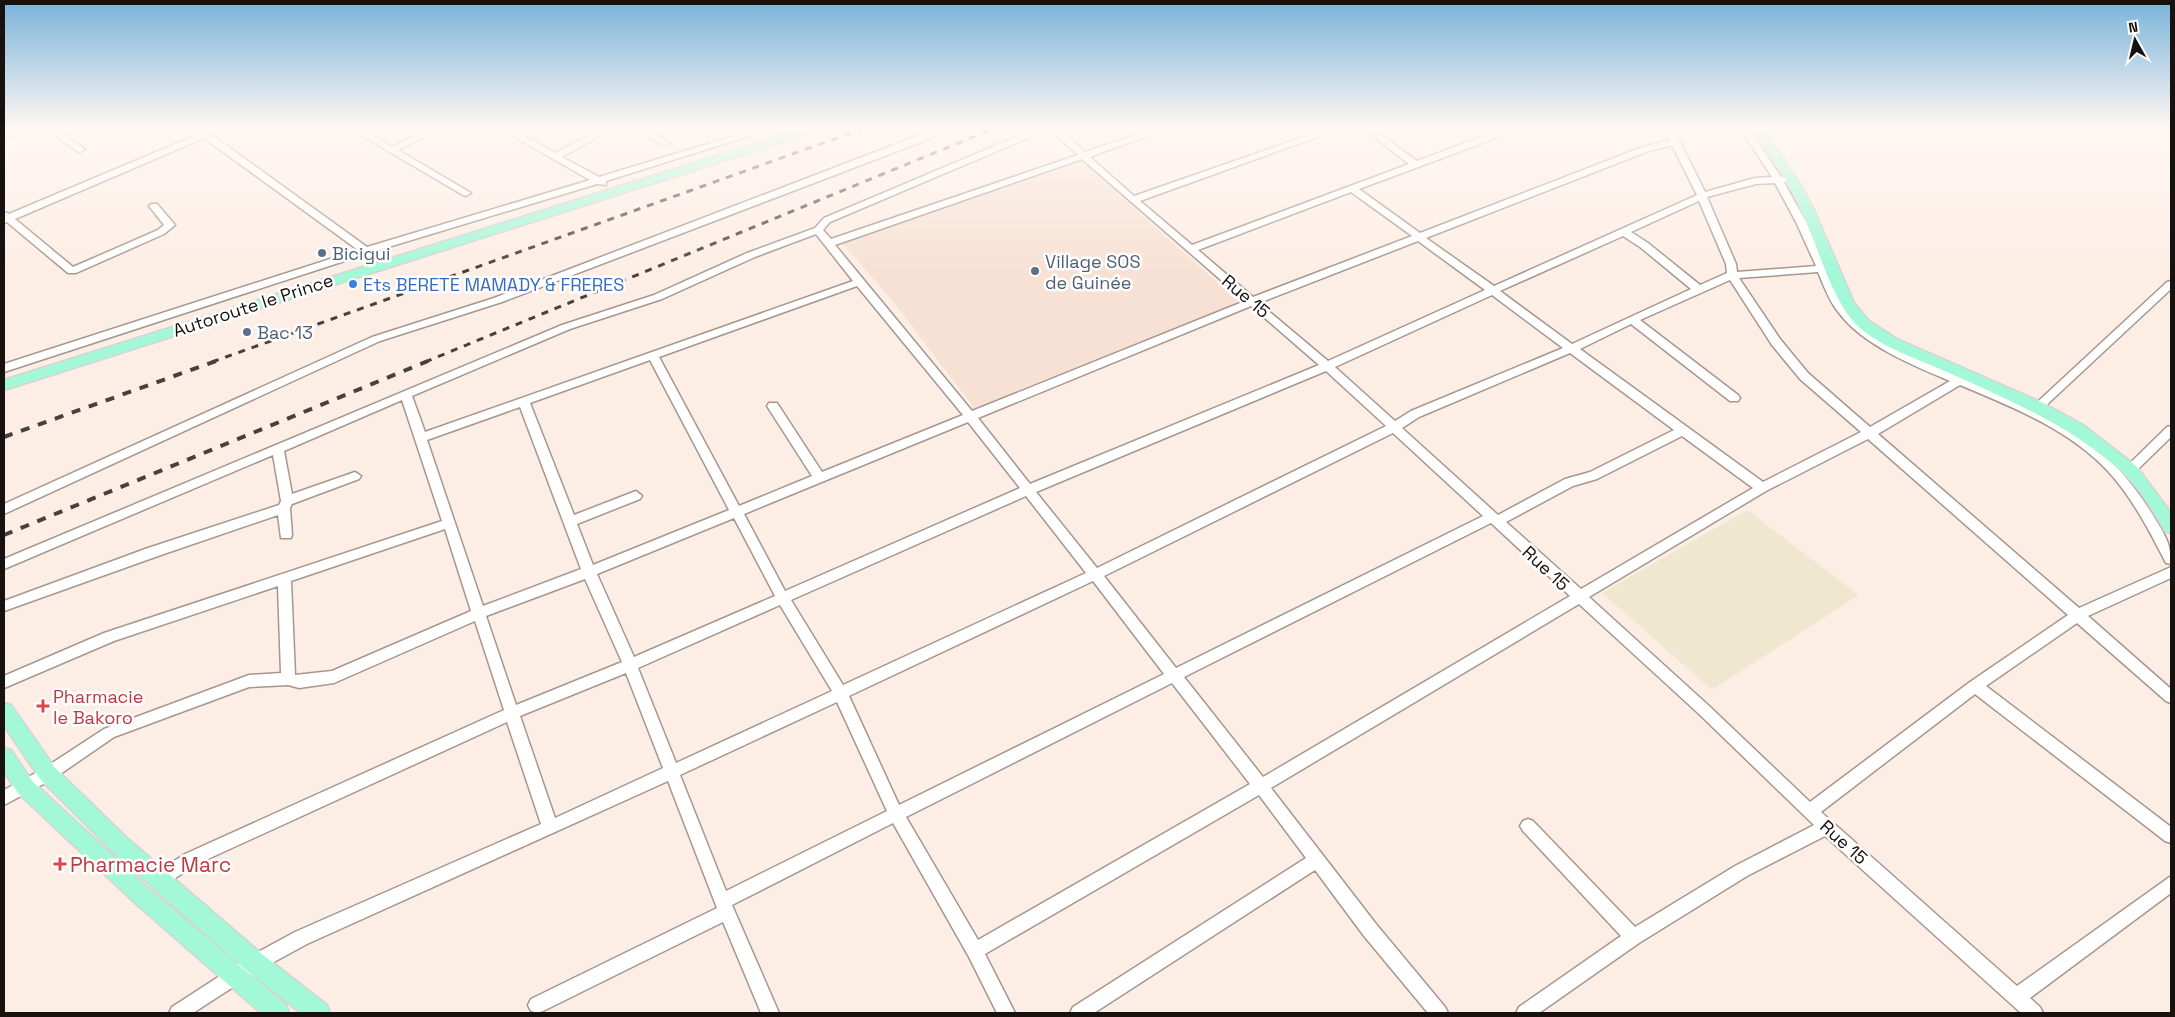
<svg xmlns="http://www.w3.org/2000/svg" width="2175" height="1017" font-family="'Space Grotesk',sans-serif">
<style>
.built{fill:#f7e1d4}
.education{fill:#f0e7d1}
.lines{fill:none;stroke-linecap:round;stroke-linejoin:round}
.minor-casing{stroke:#a5978e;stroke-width:3}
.major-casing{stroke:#d5d4d4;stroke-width:3}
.minor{fill:#fff;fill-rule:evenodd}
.major{fill:#a3f8d8;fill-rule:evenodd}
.rail-far1{stroke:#47403b;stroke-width:3;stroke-dasharray:7 7;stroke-linecap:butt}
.rail{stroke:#47403b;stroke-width:4;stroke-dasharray:9 9;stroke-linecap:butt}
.service-dot{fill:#5c6f8a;stroke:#fff;stroke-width:2}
.shop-dot{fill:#3f7fe0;stroke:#fff;stroke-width:2}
.health-dot{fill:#e0444e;stroke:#fff;stroke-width:2}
.labels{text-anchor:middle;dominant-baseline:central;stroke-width:5;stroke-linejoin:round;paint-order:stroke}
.service-label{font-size:18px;fill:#4e5e75;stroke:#fff;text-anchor:start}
.shop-label{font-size:18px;fill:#366cbe;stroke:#fff;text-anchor:start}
.street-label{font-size:18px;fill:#17120f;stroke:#fff}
.health-label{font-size:18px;fill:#be3a42;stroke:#fff;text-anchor:start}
.near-health-label{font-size:21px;fill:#be3a42;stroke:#fff;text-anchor:start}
</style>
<rect width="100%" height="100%" fill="#fdeee5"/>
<path class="built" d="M 1080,160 L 1239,302 L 974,408 L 892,300 L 841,242 Z"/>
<path class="education" d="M 1747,510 L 1859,595 L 1712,690 L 1602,593 Z"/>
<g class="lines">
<g class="minor-casing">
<path id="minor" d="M 16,128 L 28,128 L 4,139 L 4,133 Z
M 44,128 L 54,128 L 85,149 L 80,152 L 77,151 Z
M 192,128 L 202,128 L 206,131 L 213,128 L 225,128 L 212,135 L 367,247 L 590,180 L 499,128 L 510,128 L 555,153 L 603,128 L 614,128 L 562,157 L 599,177 L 760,128 L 774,128 L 606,181 L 606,185 L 597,184 L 372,252 L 374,256 L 373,258 L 365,258 L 363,255 L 4,372 L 4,364 L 358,250 L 204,138 L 15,219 L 73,267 L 158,230 L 164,225 L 149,206 L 151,204 L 157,204 L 175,225 L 164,234 L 76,273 L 68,273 L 7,222 L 4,223 L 4,212 L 9,214 L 199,134 Z
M 349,128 L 360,128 L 392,147 L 430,128 L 441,128 L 398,150 L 471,193 L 466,196 L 463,195 Z
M 635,128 L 646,128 L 670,143 L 668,145 L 662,145 Z
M 938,128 L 950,128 L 924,141 L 502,302 L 380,341 L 4,514 L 4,504 L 372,337 L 494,298 Z
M 1037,128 L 1058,128 L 1085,152 L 1156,128 L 1169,128 L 1090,157 L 1134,196 L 1329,128 L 1342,128 L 1140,201 L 1192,245 L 1409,164 L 1362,128 L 1372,128 L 1417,161 L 1481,137 L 1469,128 L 1479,128 L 1488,134 L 1504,128 L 1517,128 L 1491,140 L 1359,189 L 1420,233 L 1640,148 L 1670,140 L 1664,128 L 1673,128 L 1705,192 L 1755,178 L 1772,177 L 1740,128 L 1749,128 L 1781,177 L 1791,176 L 1796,179 L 1794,181 L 1784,182 L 1806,222 L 1825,265 L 1833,265 L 1838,268 L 1837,270 L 1828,271 C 1833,283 1837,296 1844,306 C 1867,338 1923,361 1958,376 L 1966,372 L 1970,373 L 1972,376 L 1968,380 L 2032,407 L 2167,282 L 2171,281 L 2171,289 L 2040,411 C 2088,436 2124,468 2153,515 C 2164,534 2171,542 2171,564 L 2166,563 C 2149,530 2132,497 2107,470 C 2067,428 2012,407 1960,385 L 1878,434 L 2079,608 L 2171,567 L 2171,578 L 2088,616 L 2171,689 L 2171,703 L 2166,701 L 2077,623 L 1986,686 L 2171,827 L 2171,843 L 2165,841 L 1975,694 L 1821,812 L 2017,986 L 2171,876 L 2171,893 L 2030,998 L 2040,1007 L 2043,1013 L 2021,1013 L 1825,836 L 1747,876 L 1639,943 L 1539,1013 L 1516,1013 L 1519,1007 L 1621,936 L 1523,831 L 1520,826 L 1523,821 L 1528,819 L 1533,821 L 1635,927 L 1735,866 L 1814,825 L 1698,713 L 1579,604 L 1271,788 L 1376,924 L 1445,1007 L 1448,1013 L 1428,1013 L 1364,936 L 1315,870 L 1094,1013 L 1070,1013 L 1073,1007 L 1306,858 L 1259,795 L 985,954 L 1015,1013 L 997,1013 L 969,957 L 893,823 L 732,905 L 779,1013 L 761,1013 L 723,922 L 543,1011 L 538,1013 L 531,1011 L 528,1005 L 531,999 L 717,908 L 668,781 L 307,944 L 261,969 L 193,1013 L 169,1013 L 172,1007 L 249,957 L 295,932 L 541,824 L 507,722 L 197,864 L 166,884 L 160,887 L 154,884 L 152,879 L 154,874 L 185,854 L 504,710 L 475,621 L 334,683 L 299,688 L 288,685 L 249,687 L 114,737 L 53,779 L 4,805 L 4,790 L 43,769 L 104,729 L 249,675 L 281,673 L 278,586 L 114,641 L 4,688 L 4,676 L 104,633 L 442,521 L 402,400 L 284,451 L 292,494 L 355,472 L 361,476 L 359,479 L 292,504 L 290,508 L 292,535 L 291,538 L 281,538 L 278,515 L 158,556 L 4,611 L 4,601 L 148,548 L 279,505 L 281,501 L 273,455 L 4,569 L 4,559 L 562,325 L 654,295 L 747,253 L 815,228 L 824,218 ZM 1049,129 L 1078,155 L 831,239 L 823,230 L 830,222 ZM 1672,145 L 1697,195 L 1494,286 L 1426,238 L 1646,152 ZM 1082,159 L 1245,301 L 972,411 L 835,245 ZM 1775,183 L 1796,222 L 1816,266 L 1737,272 L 1736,264 L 1707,197 L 1756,184 ZM 1351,192 L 1412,236 L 1253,297 L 1198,250 ZM 1699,201 L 1726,264 L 1727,273 L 1700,285 L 1648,243 L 1631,232 ZM 816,234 L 853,281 L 425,432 L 412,396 L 570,329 L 662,299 L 755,257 ZM 1623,236 L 1640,247 L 1691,289 L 1572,344 L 1500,291 ZM 1418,241 L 1485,290 L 1328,361 L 1259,303 ZM 1818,272 C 1824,286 1829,301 1839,313 C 1863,345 1914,366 1950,381 L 1870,427 L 1808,373 L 1780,339 L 1739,278 ZM 1730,280 L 1772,345 L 1800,379 L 1861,432 L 1763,482 L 1580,349 L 1631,324 L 1730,401 L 1738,401 L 1740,398 L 1738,395 L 1640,320 ZM 857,286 L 963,415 L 822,472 L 777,403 L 769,403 L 767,406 L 812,476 L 739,506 L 659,357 ZM 1492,295 L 1563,348 L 1411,411 L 1395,421 L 1335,367 ZM 1251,306 L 1319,365 L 1030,484 L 978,418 ZM 1570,353 L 1674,430 L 1590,472 L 1565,479 L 1498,515 L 1402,428 L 1419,417 ZM 650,360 L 729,510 L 593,565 L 577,524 L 640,499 L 642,496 L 636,491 L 574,515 L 530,403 ZM 1326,371 L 1386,426 L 1097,568 L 1036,492 ZM 520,407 L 581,569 L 483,606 L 427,440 ZM 968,422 L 1020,488 L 785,591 L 744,514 ZM 1393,433 L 1483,516 L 1176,668 L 1104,576 ZM 1682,436 L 1753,488 L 1581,589 L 1506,522 L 1573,486 L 1597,479 ZM 1868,439 L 2068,615 L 1970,682 L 1810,802 L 1708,705 L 1589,597 L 1766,491 ZM 1026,496 L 1086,573 L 843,685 L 791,600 ZM 734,518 L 775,596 L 634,657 L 597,574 ZM 1491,523 L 1570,596 L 1263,777 L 1184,677 ZM 445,529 L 471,611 L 332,671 L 295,675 L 291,581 ZM 585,579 L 622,662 L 516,705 L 486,616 ZM 1093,581 L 1164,674 L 899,805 L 849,696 ZM 780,605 L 832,691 L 676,763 L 638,668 ZM 626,673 L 663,768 L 555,818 L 520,716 ZM 1172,683 L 1250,784 L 978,940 L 906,817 ZM 837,702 L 887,811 L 726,891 L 680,775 Z
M 2171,426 L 2171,437 L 2134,473 L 2126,473 L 2124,470 L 2126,467 L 2167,427 Z"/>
</g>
<g class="major-casing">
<path id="major" d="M 805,128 L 823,128 L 821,130 L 4,390 L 4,380 Z
M 1751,128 L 1763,128 L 1797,179 L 1813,208 L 1854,303 L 1869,321 L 1897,339 L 2043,403 L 2083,425 L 2136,466 L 2171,513 L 2171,533 L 2165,531 C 2154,512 2140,488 2123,473 C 2069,424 2005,398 1940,369 C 1913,357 1881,347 1859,327 C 1832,303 1817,243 1801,209 C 1788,180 1769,154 1751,128 Z
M 4,703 L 11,705 L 55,768 L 128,839 L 263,955 L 327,1005 L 330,1013 L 301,1013 L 247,971 L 114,853 L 41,780 L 4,726 Z
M 4,748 L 11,750 L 32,781 L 148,888 L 286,1005 L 289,1013 L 261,1013 L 134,902 L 18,793 L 4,772 Z"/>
</g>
<use href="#minor" class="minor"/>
<use href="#major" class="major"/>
<path class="rail-far1" d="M 212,362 L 865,128
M 425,362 L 995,128"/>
<path class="rail" d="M 4,437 L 216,361
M 4,535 L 428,361"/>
</g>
<linearGradient id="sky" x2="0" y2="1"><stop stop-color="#79b3d9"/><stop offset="0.47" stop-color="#fef7f3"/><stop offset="1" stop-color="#fef7f3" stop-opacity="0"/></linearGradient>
<rect width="2175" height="271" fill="url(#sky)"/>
<g class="service-dot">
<circle cx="322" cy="253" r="5"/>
<circle cx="1035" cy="271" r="5"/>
<circle cx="247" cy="332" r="5"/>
</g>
<circle class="shop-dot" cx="353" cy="284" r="5"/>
<g class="health-dot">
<path d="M40.5 698.5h5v5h5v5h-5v5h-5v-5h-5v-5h5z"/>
<path d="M57.5 856.5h5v5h5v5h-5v5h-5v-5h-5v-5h5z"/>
</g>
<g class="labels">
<g class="service-label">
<text x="332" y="253">Bicigui</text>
<text x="1045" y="261">Village SOS<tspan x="1045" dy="21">de Guinée</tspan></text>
<text x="257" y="332">Bac 13</text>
</g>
<g class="shop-label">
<text x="363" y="284">Ets BERETE MAMADY &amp; FRERES</text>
</g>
<g class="street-label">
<text transform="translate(1246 296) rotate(40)">Rue 15</text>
<text transform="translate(253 305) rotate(-18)">Autoroute le Prince</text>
<text transform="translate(1546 568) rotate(43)">Rue 15</text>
<text transform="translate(1844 842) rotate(42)">Rue 15</text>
</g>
<g class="health-label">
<text x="53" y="696">Pharmacie<tspan x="53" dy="21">le Bakoro</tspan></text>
</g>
<g class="near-health-label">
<text x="70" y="864">Pharmacie Marc</text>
</g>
</g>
<rect width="2175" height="1017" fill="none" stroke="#17120f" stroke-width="10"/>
<g transform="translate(2135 40) rotate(352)" stroke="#ffffff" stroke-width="4" paint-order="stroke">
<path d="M0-4L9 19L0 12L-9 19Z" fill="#17120f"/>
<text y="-8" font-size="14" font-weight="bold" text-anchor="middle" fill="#17120f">N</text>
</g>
</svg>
